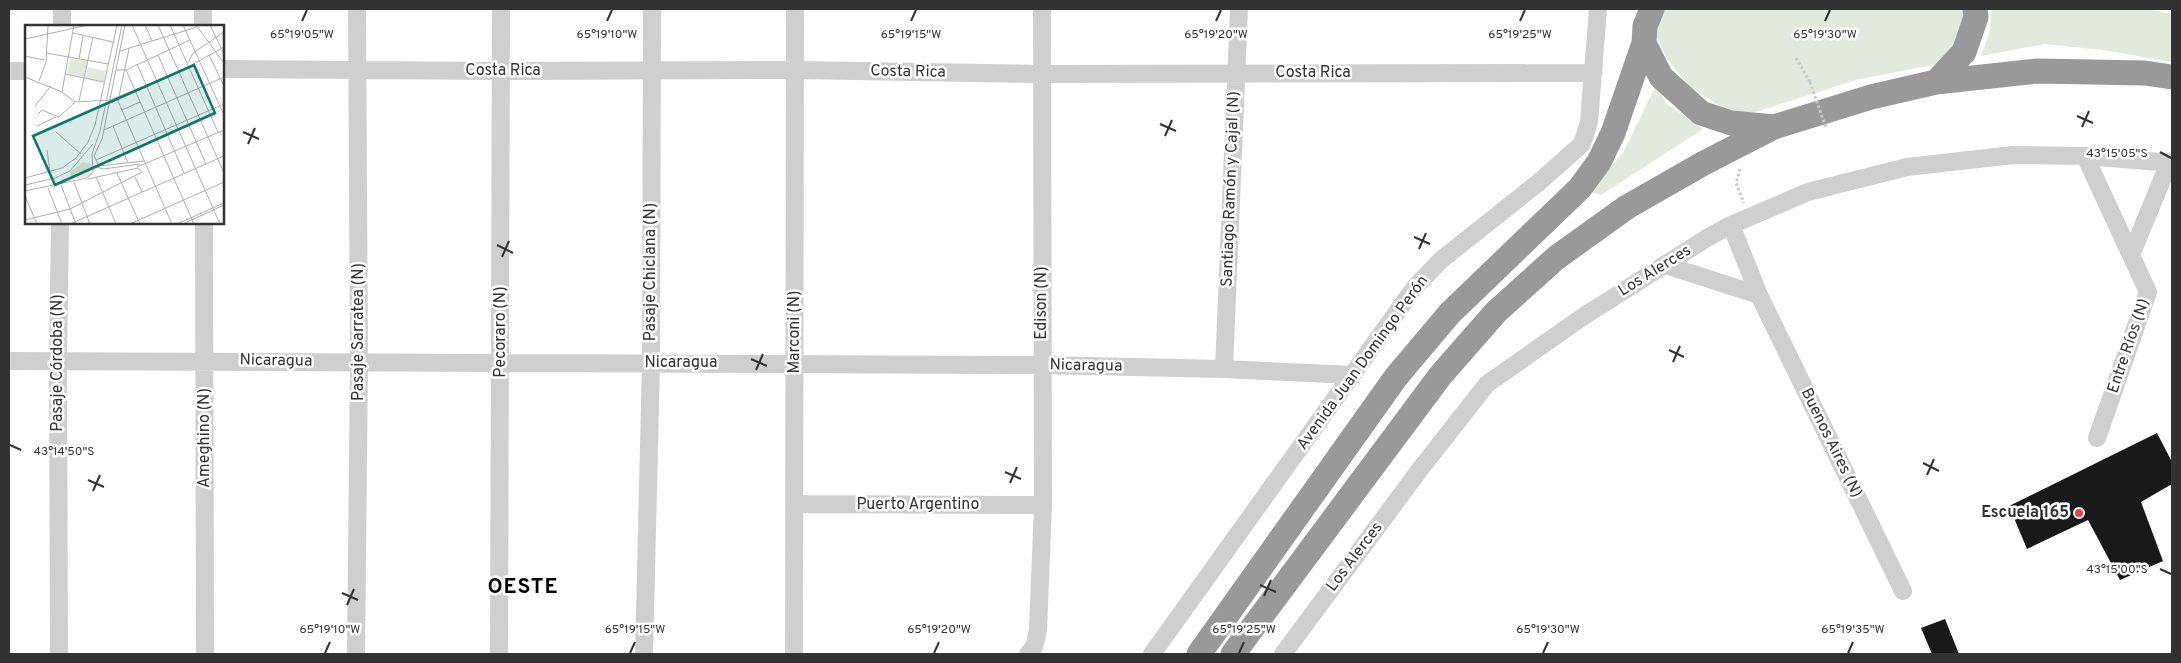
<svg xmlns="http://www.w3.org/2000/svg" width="2181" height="663" font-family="Overpass,sans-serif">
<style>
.green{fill:#e3e9dc}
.building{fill:#191919}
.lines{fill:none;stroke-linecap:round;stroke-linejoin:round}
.path{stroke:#c9c9c9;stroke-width:3;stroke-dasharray:2.5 2.5;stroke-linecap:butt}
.minor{stroke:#cfcfcf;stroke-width:18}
.highway{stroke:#999;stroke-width:25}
.path-bridge{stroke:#c9c9c9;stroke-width:3;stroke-dasharray:2.5 2.5;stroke-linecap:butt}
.ticks{fill:none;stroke:#323232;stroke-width:2}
.poi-dot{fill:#dc4156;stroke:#fff;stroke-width:2}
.labels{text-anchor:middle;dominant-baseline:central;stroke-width:5;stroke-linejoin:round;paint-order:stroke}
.street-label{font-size:16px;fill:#323232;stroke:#fff}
.poi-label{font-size:16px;font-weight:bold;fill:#323232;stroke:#fff;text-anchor:end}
.district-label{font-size:21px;font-weight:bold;letter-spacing:1px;fill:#000;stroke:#fff}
.inset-road{fill:none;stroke:#adadad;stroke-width:1}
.view{fill:#0f766e;fill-opacity:0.15;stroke:#0f766e;stroke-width:2.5}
.inset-edge{fill:none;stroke:#323232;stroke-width:2.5}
.ticks-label{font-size:12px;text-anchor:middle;fill:#323232;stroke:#fff;stroke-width:5;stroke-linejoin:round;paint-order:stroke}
</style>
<rect width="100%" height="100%" fill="#fff"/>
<path class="green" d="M 1664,9 L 1968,9 L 1959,39 L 1942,63 L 1856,80 L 1746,115 L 1723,108 L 1690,87 L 1667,59 L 1656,36 L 1656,24 Z
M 1992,9 L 2148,9 L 2172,14 L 2172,62 L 2103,50 L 2045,44 L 1981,56 L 1989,34 Z
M 1656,85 L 1667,104 L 1703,129 L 1601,195 L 1589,192 L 1623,153 Z"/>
<path class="building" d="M 2157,433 L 2172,462 L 2172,484 L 2141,502 L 2163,561 L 2120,580 L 2088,520 L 2027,549 L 2009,506 Z
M 1945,619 L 1959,654 L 1932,654 L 1921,628 Z"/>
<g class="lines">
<path class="path" d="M 1796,58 L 1810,82
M 1740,169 L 1736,183 L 1744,203"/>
<path class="minor" d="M 62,9 L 62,26
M 203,26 L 203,9
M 222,69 L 501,71 L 795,70 L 1041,74 L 1593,73
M 9,71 L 26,71
M 2085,156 L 2148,292 L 2097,438
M 204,222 L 205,654
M 1731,225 L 1759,295 L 1903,591
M 2131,255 L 2169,163
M 1665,265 L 1759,295
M 9,361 L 1042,365 L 1224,369 L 1352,375
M 1224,369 L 1239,9
M 794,504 L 1043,505
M 59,654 L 58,361 L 60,222
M 356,654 L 359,362 L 357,9
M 499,654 L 501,9
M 644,654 L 651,363 L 652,9
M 794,654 L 795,9
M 1028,654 L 1034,647 L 1038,630 L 1043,505 L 1042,9
M 1152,654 L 1415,287 L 1441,260 L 1538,183 L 1582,144 L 1589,122 L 1598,9
M 1283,654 L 1421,468 L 1487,384 L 1584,316 L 1707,238 L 1731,225 L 1808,192 L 1907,167 L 2013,155 L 2085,156 L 2172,163"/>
<path class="highway" d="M 1644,43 L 1661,77 L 1701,113 L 1731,123 L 1774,127
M 1936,82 L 1964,52 L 1976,17 L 1975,9
M 1199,654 L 1396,377 L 1450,313 L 1580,188 L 1599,162 L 1613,133 L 1644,43 L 1645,26 L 1652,9
M 1233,654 L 1440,376 L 1496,312 L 1556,258 L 1627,207 L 1704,163 L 1774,127 L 1871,97 L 1936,82 L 2037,71 L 2145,73 L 2172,77"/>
<path class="path-bridge" d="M 1810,82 L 1826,128"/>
</g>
<path class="ticks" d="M 302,21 L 307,10M 607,21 L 612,10M 911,21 L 916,10M 1216,21 L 1221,10M 1520,21 L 1525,10M 1825,21 L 1830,10M 2077,116 L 2093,123M 1160,124 L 1176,131M 2082,127 L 2089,111M 243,132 L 259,139M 1165,136 L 1172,120M 248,144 L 255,128M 2160,152 L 2171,158M 1414,237 L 1430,244M 497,245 L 513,253M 1419,249 L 1426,233M 502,257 L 509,241M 1669,350 L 1684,357M 751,359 L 767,366M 1673,362 L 1680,346M 756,370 L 763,354M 10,445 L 21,450M 1923,463 L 1939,471M 1005,472 L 1021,479M 1927,475 L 1934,459M 88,480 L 104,487M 1010,483 L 1017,467M 93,491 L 100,475M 2160,569 L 2171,574M 1260,585 L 1276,592M 342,593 L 358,600M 1264,596 L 1271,580M 347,605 L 354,589M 325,653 L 330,642M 630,653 L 635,642M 934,653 L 939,642M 1239,653 L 1244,642M 1543,653 L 1548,642M 1848,653 L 1853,642"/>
<circle class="poi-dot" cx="2079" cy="513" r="5"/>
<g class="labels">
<g class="street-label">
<text x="503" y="71">Costa Rica</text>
<text transform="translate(908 72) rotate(1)">Costa Rica</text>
<text x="1313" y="73">Costa Rica</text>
<text transform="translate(1231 189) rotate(-88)">Santiago Ramón y Cajal (N)</text>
<text transform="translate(1655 271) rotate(-32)">Los Alerces</text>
<text transform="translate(651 272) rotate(-90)">Pasaje Chiclana (N)</text>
<text transform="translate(1042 303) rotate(-90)">Edison (N)</text>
<text transform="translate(359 332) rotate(-90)">Pasaje Sarratea (N)</text>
<text transform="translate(501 332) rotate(-90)">Pecoraro (N)</text>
<text transform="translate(795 332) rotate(-90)">Marconi (N)</text>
<text transform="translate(2129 346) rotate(-71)">Entre Ríos (N)</text>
<text transform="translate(276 361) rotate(1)">Nicaragua</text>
<text transform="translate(58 363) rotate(-90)">Pasaje Córdoba (N)</text>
<text x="681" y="363">Nicaragua</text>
<text transform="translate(1363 363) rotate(-54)">Avenida Juan Domingo Perón</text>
<text transform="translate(1086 366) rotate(1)">Nicaragua</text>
<text transform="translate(205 438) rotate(-90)">Ameghino (N)</text>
<text transform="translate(1831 443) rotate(64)">Buenos Aires (N)</text>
<text x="918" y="505">Puerto Argentino</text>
<text transform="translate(1355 557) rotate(-53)">Los Alerces</text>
</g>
<g class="poi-label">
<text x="2069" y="513">Escuela 165</text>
</g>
<g class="district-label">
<text x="523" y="587">OESTE</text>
</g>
</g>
<g transform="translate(25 25)">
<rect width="199" height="199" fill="#fff"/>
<path d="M 45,34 L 62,36 L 59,52 L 42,49 ZM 63,42 L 81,46 L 79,57 L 61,53 ZM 58,137 L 66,139 L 67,144 L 63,152 L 46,154 L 45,147 Z" fill="#e3e9dc"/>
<path class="inset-road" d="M 100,0 L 77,114 L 69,131 L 74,141 L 119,136M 107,0 L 195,199M 120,0 L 127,16M 133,0 L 199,148M 145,0 L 193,107M 158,0 L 199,90M 171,0 L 199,38M 185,0 L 199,29M 48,8 L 88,17M 0,14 L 63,0M 104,24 L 93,76 L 147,199M 95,26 L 172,2M 21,28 L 83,39M 133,30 L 181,139M 184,30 L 199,61M 0,31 L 19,35M 54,34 L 58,11M 163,38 L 168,28 L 199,7M 112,39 L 159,148M 91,45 L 101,45 L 165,15M 101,45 L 169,199M 40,49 L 79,57M 0,52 L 37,67 L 50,77 L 85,75 L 154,47 L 199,22M 14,56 L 21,37 L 23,0M 37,67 L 49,0M 54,76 L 68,12M 10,81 L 26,61M 97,85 L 115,77M 13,89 L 17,85 L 34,92 L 50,77M 12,101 L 31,92M 88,101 L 103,138M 79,105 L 199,52M 31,107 L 56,129M 22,125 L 25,147M 71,135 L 199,79M 69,141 L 78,144 L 115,139M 112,142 L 199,105M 92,148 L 115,199M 71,152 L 91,199M 110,152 L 117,167M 0,153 L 37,143 L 51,133 L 63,117 L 70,100 L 92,0M 49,157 L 65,199M 0,160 L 30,153 L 45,146 L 68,119M 36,160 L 51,199M 23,163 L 37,199M 0,166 L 62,153 L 68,147 L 67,129 L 75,106 L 97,0M 0,171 L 12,199M 0,195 L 45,184 L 117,147 L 113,143 L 63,154M 45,199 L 199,131M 105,199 L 199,157M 152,199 L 199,178M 158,199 L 199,180"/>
<path class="view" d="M 169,40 L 190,88 L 30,160 L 8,111 Z"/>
<rect width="199" height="199" class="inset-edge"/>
</g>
<g class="ticks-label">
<text x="302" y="38">65°19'05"W</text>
<text x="607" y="38">65°19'10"W</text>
<text x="911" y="38">65°19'15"W</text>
<text x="1216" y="38">65°19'20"W</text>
<text x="1520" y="38">65°19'25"W</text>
<text x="1825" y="38">65°19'30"W</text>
<text x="2117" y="157">43°15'05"S</text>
<text x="64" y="455">43°14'50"S</text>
<text x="2117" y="573">43°15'00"S</text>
<text x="330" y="633">65°19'10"W</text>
<text x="635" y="633">65°19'15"W</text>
<text x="939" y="633">65°19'20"W</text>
<text x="1244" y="633">65°19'25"W</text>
<text x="1548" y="633">65°19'30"W</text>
<text x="1853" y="633">65°19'35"W</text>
</g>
<rect width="2181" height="663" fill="none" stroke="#323232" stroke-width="20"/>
</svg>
